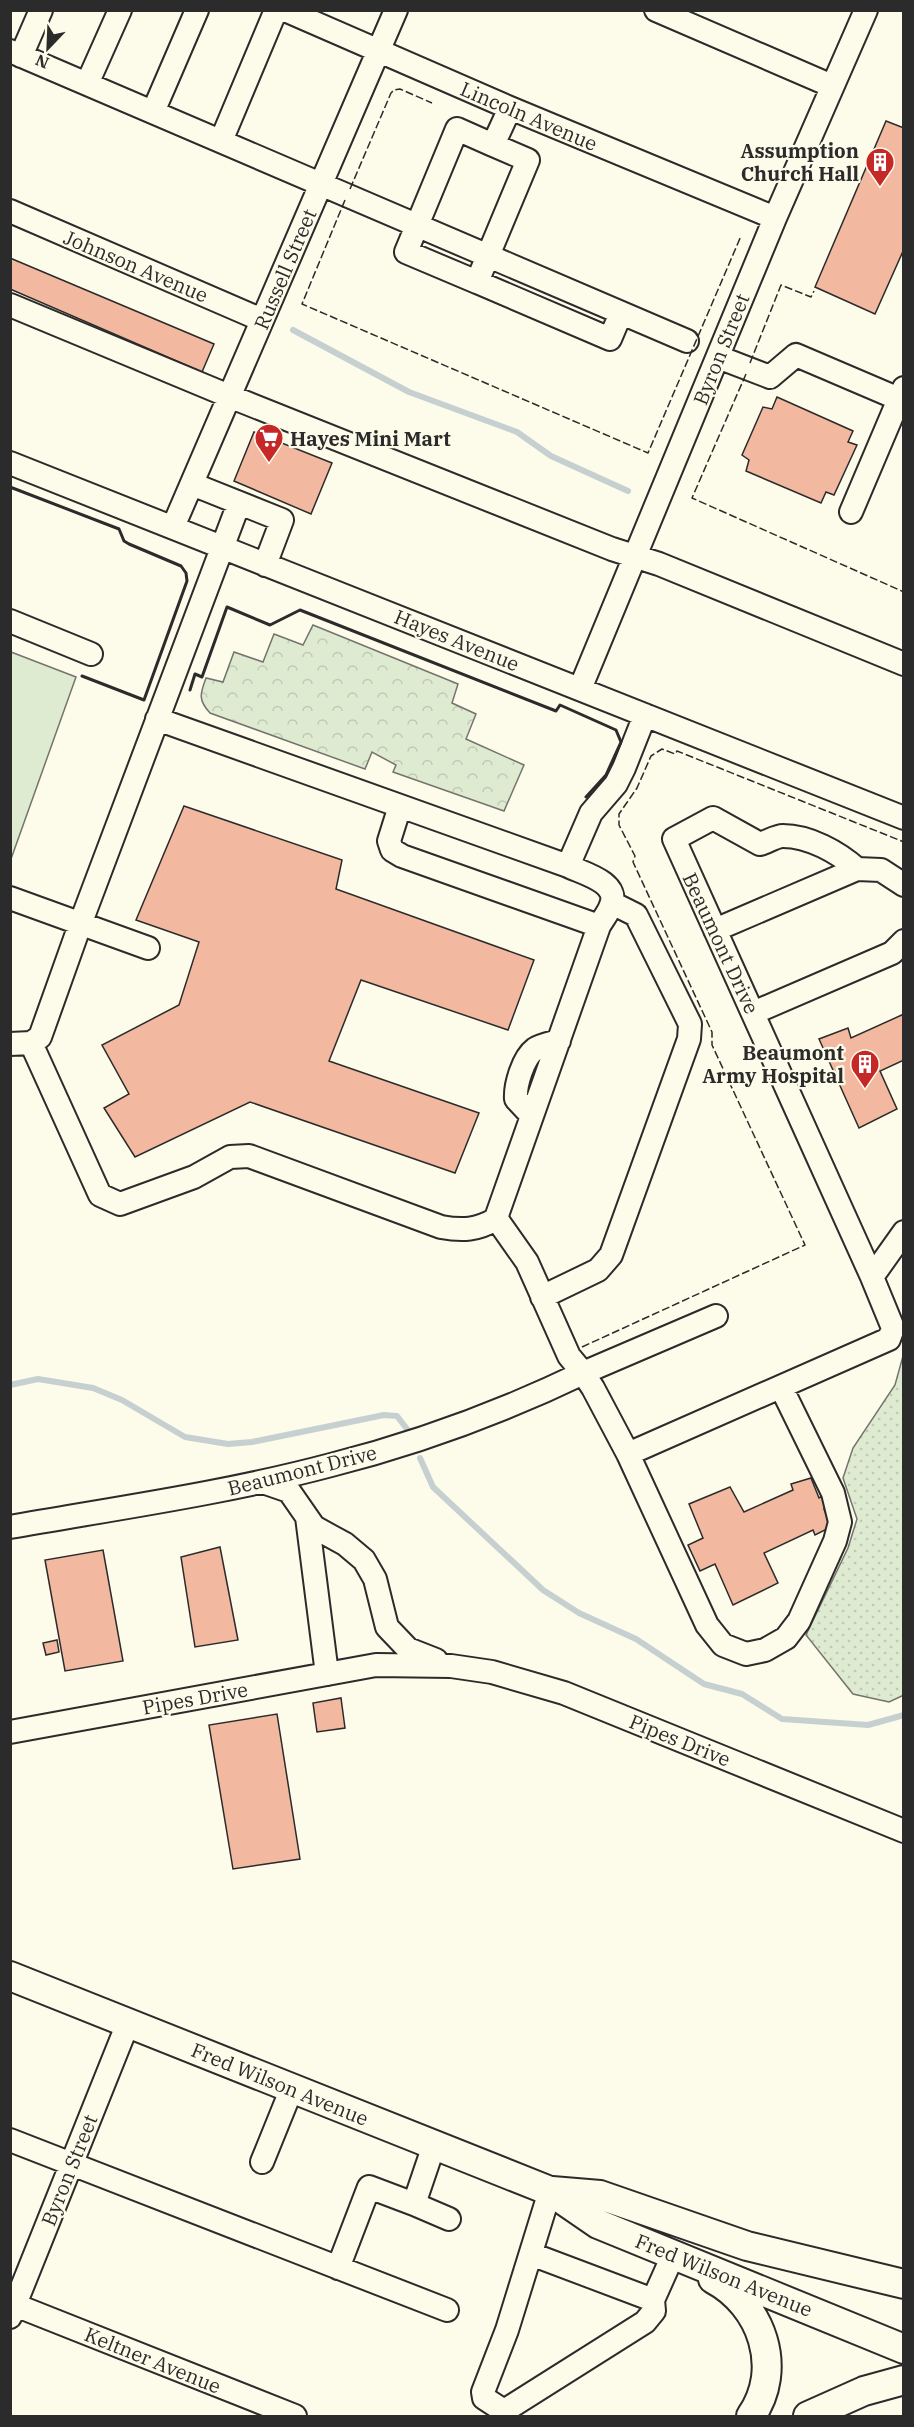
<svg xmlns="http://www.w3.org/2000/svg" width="914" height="2427" font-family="'IBM Plex Serif',serif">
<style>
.grass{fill:url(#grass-dots);stroke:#74746e;stroke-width:1.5}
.park{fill:url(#park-crowns);stroke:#74746e;stroke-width:1.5}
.pitch{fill:#deebd1;stroke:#74746e;stroke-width:1.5}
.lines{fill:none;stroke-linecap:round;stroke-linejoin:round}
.stream{stroke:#c7d0d0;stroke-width:6}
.building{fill:#f2b8a0;stroke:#2b2b2b;stroke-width:1.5}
.minor-casing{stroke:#2b2b2b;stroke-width:26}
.major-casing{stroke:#2b2b2b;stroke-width:32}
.minor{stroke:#fdfbea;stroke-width:22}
.major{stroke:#fdfbea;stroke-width:28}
.fence{stroke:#2b2b2b;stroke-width:1.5;stroke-dasharray:8 3;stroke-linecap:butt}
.wall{stroke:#2b2b2b;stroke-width:3}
.labels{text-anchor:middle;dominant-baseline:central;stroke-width:4.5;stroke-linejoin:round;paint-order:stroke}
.street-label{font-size:20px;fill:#2b2b2b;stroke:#fdfbea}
.poi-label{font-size:20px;font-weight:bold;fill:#2b2b2b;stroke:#fdfbea;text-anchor:end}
</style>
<defs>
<pattern id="grass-dots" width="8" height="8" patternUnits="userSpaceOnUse" patternTransform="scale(1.5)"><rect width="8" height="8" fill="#deebd1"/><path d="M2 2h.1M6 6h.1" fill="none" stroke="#bfcab4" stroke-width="1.8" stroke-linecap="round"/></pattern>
<pattern id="park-crowns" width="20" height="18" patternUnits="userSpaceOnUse" patternTransform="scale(1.5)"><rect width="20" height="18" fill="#deebd1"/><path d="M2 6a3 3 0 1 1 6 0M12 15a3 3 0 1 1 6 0" fill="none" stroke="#bfcab4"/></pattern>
</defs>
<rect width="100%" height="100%" fill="#fdfbea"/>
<path class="grass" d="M 903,1356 L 904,1695 L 889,1702 L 853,1694 L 806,1635 L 848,1548 L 857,1519 L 843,1478 L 853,1448 L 895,1385 Z"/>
<path class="park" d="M 313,625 L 458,684 L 452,703 L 476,714 L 466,739 L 524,765 L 504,811 L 393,772 L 396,765 L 372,752 L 365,769 L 210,713 C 198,700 200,694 206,678 L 223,682 L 234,652 L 263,662 L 274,634 L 303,645 Z"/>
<path class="pitch" d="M 11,652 L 76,677 L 11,859 L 10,652 Z"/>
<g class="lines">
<path class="stream" d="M 293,330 L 409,392 L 517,432 L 551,456 L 628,491
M 10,1385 L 38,1379 L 93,1388 L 122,1400 L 185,1437 L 228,1444 L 252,1442 L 384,1415 L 397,1416 L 407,1429
M 420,1458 L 433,1487 L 543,1590 L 579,1613 L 636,1639 L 704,1684 L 742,1694 L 782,1719 L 868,1725 L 904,1715"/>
</g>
<path class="building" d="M 886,121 L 904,128 L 904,249 L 875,314 L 815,287 Z
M 10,258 L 214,344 L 202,372 L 10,289 Z
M 777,397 L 853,431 L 848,442 L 857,445 L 834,495 L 826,492 L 821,503 L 746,471 L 749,460 L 742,455 L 763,407 L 772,409 Z
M 254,432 L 332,463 L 311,514 L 234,481 Z
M 184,806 L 342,860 L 336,889 L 534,960 L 508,1030 L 361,980 L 329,1061 L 479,1113 L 455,1173 L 250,1102 L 135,1157 L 104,1108 L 129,1094 L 102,1045 L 179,1005 L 199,942 L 136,920 Z
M 904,1014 L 904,1060 L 880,1071 L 897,1109 L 859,1128 L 819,1039 L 848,1028 L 851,1038 Z
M 811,1478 L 819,1498 L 824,1495 L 829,1507 L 824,1509 L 831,1527 L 815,1535 L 813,1530 L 764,1553 L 778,1583 L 733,1605 L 715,1564 L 700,1571 L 688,1545 L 703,1538 L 689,1504 L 730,1487 L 744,1512 L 793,1490 L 791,1484 Z
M 220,1547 L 238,1640 L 195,1647 L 181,1557 Z
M 103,1550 L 123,1661 L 65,1671 L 45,1560 Z
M 57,1640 L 59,1652 L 46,1655 L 43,1643 Z
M 341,1698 L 345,1728 L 317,1732 L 313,1703 Z
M 277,1714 L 300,1859 L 233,1869 L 209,1725 Z"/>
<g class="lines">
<g class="minor-casing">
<path id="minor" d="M 285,10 L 510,108 L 775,218
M 656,10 L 832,86
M 10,51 L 687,341
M 21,56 L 41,10
M 87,84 L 120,10
M 153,112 L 197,10
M 221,141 L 276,10
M 493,145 L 528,160 L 477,282 L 406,252 L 457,129 L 493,145 L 510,108
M 10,211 L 262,320
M 477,282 L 610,339 L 621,313
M 10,305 L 229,396 L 612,549 L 659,564 L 904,664
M 718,357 L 770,377 L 796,355 L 899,399 L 904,388
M 10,463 L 904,818
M 192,484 L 282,520 L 265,565
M 851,512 L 899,399
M 173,527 L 396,10
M 10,621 L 91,654
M 580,689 L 775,218 L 866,10
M 645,715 L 624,768 L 616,784 L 591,813 L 568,866 C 582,873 620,882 611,905 C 609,912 603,919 599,926 L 496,1218 L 527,1262 L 569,1356 L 583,1373 L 716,1316
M 157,719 L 568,866
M 400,806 L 389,841 L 392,850 L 402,856 L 599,926
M 10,898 L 148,948
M 715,930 L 857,869 L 881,870 L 904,885
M 753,1013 L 892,953 L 904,941
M 31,1043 L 100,1195 L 120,1204 L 194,1177 L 230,1157 L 249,1156 L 441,1227 C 463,1231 477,1230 496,1219
M 10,1044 L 31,1043 L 40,1037 L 81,922 L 239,503
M 532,1116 L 516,1099 C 515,1085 523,1058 535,1049 C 541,1045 552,1043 559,1041
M 872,1277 L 904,1232
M 542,1297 L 598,1270 L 611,1255 L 689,1039 L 690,1024 L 636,915 L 612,903
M 628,1454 L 889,1339 L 893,1328 L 872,1277 L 674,839 L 713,818 L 760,844 C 767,842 776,836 783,836 C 809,836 838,852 857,869
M 263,1482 L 289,1491 L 314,1527 L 345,1544 L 364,1560 L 375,1579 L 387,1627 L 408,1649 L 436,1660
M 307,1517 L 327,1674
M 10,1527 C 118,1508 226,1493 331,1465 C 418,1443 502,1412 583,1373 L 593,1388 L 628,1454 L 707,1625 L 723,1645 L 746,1654 L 765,1650 L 786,1638 L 799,1621 L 835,1541 L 840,1522 L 833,1493 L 781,1387
M 10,1732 L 376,1665 L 451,1666 L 492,1672 L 564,1693 L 904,1831
M 10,2140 L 447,2310
M 262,2162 L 292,2088
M 414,2204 L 449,2219
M 531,2254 L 653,2300 L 654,2311 L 645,2322 L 504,2411 L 484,2398 L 483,2392 L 507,2330 L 550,2191
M 338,2268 L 369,2187 L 414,2204 L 434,2145
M 653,2300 L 674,2253
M 10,2303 L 295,2416
M 10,2317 L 128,2023"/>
</g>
<g class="major-casing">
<path id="major" d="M 10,1976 L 550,2191 L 598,2224 L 904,2349
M 552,2191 L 600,2195 L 747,2246 L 904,2284
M 713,2279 C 762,2305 784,2369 751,2416
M 808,2416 L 864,2391 L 904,2380"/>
</g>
<use href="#minor" class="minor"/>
<use href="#major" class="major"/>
<path class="fence" d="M 350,189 L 391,93 L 394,90 L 400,89 L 432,103
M 345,200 L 302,304 L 648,453 L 741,236
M 750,363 L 781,285 L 811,297 L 814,291
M 746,374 L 692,498 L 904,592
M 582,1347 L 805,1245 L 712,1045 L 712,1032 L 633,862 L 635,856 L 619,825 L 619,814 L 637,788 L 651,756 L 662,749 L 675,754 L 677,751 L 904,842"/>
<path class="wall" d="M 10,487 L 119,529 L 124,541 L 129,544 L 181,566 L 186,573 L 187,581 L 144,700 L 82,676
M 190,690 L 195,674 L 202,677 L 227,607 L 270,625 L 300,610 L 556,711 L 560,705 L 616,730 L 621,742 L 606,775 L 586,797"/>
</g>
<defs>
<g id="building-pin" transform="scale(1.5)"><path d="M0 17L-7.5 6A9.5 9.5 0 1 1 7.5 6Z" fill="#c62828" stroke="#fdfbea"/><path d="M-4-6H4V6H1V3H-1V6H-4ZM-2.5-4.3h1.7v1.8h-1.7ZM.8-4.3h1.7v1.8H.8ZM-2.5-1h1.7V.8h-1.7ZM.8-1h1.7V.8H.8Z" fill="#fff"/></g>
<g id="supermarket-pin" transform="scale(1.5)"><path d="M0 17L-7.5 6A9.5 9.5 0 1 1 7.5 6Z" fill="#c62828" stroke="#fdfbea"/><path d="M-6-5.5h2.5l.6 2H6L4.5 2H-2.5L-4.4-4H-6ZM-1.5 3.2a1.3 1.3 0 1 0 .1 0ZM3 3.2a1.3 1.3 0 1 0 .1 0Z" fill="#fff"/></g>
</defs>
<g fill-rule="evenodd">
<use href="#building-pin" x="880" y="162"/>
<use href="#supermarket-pin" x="269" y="438"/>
<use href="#building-pin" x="865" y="1064"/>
</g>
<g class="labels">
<g class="street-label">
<text transform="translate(529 116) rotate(23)">Lincoln Avenue</text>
<text transform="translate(136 266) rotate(23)">Johnson Avenue</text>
<text transform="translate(285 269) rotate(-67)">Russell Street</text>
<text transform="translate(721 349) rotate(-68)">Byron Street</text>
<text transform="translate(457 640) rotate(22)">Hayes Avenue</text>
<text transform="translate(721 943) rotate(65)">Beaumont Drive</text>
<text transform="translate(302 1470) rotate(-14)">Beaumont Drive</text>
<text transform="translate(195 1698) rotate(-10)">Pipes Drive</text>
<text transform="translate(680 1740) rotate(22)">Pipes Drive</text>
<text transform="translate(280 2084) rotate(22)">Fred Wilson Avenue</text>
<text transform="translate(69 2170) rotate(-68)">Byron Street</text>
<text transform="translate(724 2275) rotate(22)">Fred Wilson Avenue</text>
<text transform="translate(153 2360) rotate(22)">Keltner Avenue</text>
</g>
<g class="poi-label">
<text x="859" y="150">Assumption<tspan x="859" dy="23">Church Hall</tspan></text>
<text x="290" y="438" text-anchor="start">Hayes Mini Mart</text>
<text x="844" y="1052">Beaumont<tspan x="844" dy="23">Army Hospital</tspan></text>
</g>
</g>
<rect width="914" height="2427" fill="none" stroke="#2b2b2b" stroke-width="24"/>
<g transform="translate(48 48) rotate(203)" stroke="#fdfbea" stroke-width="4.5" paint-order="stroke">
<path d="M0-4.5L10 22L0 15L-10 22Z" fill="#2b2b2b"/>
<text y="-9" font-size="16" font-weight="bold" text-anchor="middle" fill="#2b2b2b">N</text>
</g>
</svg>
